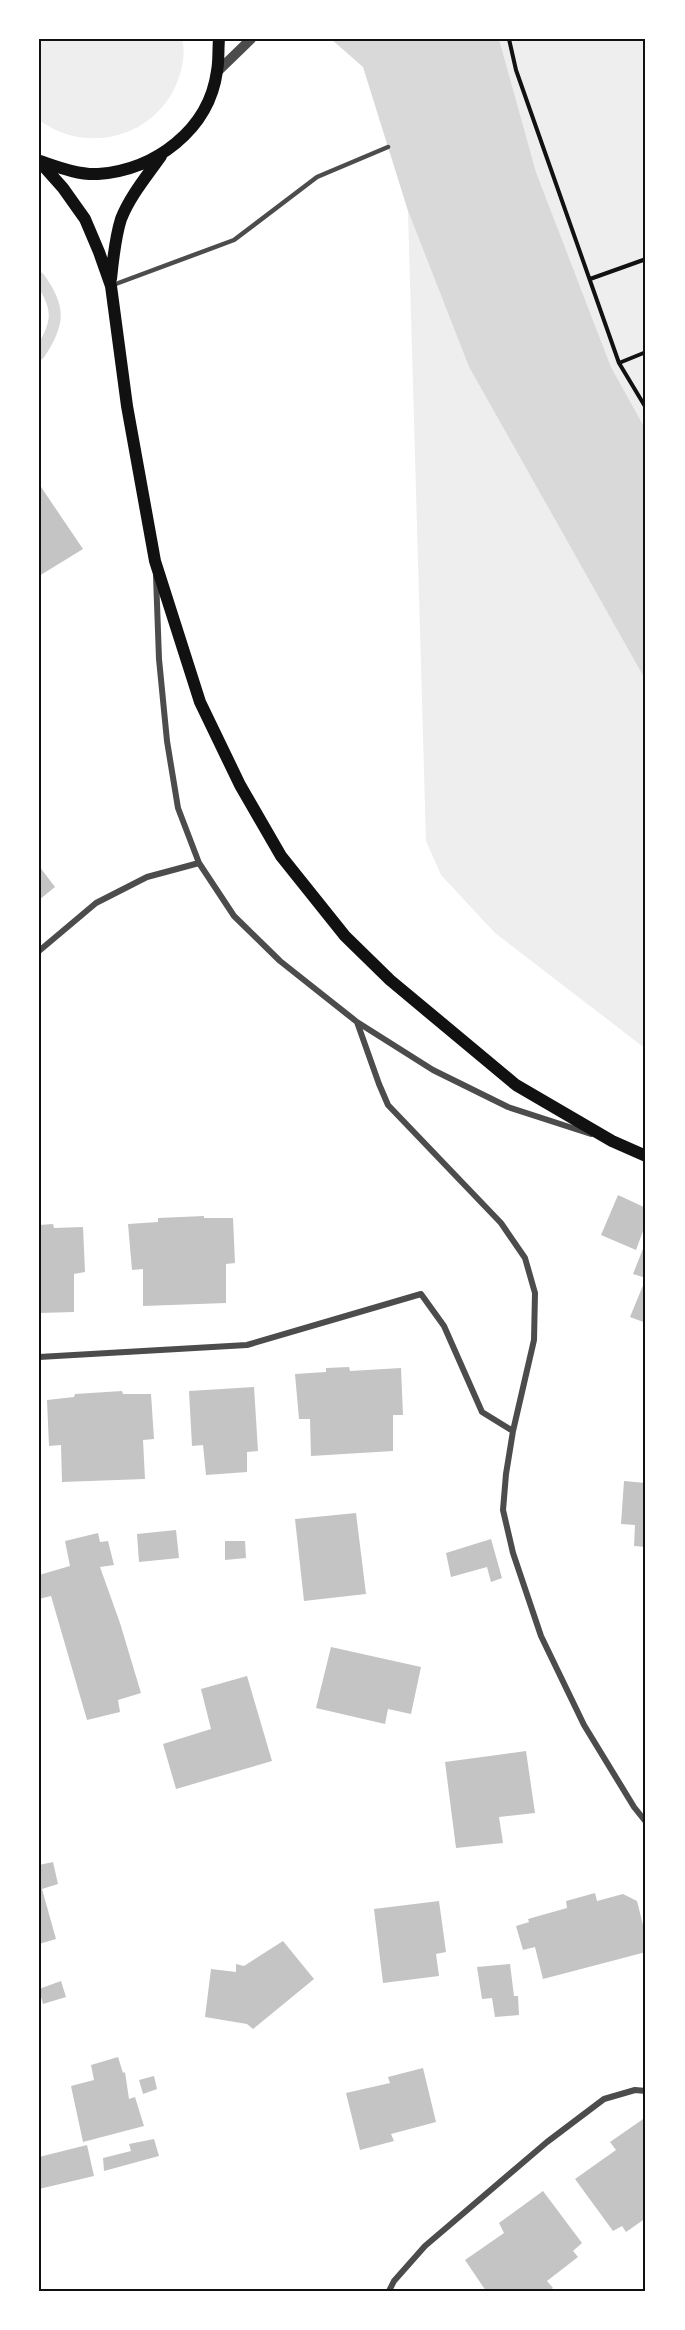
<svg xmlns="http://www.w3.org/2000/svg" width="685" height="2330" font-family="'PT Sans Narrow',sans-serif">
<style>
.green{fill:#eee}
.water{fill:#d9d9d9}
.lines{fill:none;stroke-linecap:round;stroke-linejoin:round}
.stream{stroke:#d9d9d9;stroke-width:12}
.building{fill:#c4c4c4}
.path{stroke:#111;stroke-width:4}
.service{stroke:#4c4c4c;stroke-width:4.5}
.minor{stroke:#4c4c4c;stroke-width:6}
.tertiary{stroke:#4c4c4c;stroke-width:10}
.secondary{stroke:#111;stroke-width:12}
.neatline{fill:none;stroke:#111;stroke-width:2}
</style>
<rect width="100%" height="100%" fill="#fff"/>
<path class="green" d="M 39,39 L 182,39 C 186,54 182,71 176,85 C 153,138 85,155 39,120 Z
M 499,39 L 646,39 L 646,430 L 611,367 L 536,172 Z
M 408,211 L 469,367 L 646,681 L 646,1049 L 495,933 L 441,875 L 426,841 Z"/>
<path class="water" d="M 331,39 L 499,39 L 536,172 L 611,367 L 646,430 L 646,681 L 469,367 L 408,211 L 363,67 Z"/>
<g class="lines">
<path class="stream" d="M 39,278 C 61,308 59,324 39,354"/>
</g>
<path class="building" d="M 39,484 L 83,549 L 39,576 Z
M 39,866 L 55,887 L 39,900 Z
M 618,1195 L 646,1208 L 646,1223 L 636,1250 L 601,1235 Z
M 204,1216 L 204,1218 L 233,1218 L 235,1263 L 226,1264 L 226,1303 L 143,1306 L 143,1269 L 132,1270 L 128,1224 L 158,1222 L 158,1218 Z
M 53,1224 L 54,1228 L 83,1227 L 85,1272 L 74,1274 L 74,1312 L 39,1313 L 39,1225 Z
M 646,1241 L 646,1323 L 630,1317 L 646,1278 L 633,1274 Z
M 349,1367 L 350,1371 L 401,1368 L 403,1415 L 393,1415 L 393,1451 L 311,1456 L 310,1419 L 299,1419 L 295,1374 L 326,1372 L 326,1368 Z
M 254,1387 L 258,1451 L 247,1452 L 247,1472 L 206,1475 L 203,1445 L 192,1446 L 189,1391 Z
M 122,1391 L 123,1394 L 151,1394 L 154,1439 L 143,1440 L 145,1479 L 62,1482 L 61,1445 L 49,1446 L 47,1400 L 74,1397 L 75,1394 Z
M 624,1481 L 646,1483 L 646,1547 L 634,1546 L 635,1525 L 621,1524 Z
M 356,1513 L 366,1594 L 304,1601 L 295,1519 Z
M 176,1530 L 179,1558 L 139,1562 L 137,1534 Z
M 98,1533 L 100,1542 L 108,1541 L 114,1565 L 100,1567 L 120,1623 L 141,1693 L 118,1700 L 120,1712 L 87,1720 L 51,1596 L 39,1599 L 39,1575 L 70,1566 L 65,1541 Z
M 491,1539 L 502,1578 L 491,1582 L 487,1567 L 451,1577 L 446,1553 Z
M 225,1541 L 245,1541 L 246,1558 L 225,1560 Z
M 331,1647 L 421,1667 L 411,1714 L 388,1709 L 385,1724 L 316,1708 Z
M 247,1676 L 272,1761 L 176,1789 L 163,1744 L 211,1729 L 201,1689 Z
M 526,1751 L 535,1813 L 499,1817 L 503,1843 L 456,1848 L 445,1762 Z
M 53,1862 L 58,1884 L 42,1889 L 56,1939 L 39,1944 L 39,1865 Z
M 595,1893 L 597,1901 L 623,1894 L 637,1901 L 646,1937 L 646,1952 L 543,1979 L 535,1947 L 523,1950 L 516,1926 L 529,1922 L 528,1919 L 567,1908 L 566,1901 Z
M 439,1901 L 446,1952 L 436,1954 L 439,1976 L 383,1983 L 374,1909 Z
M 283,1941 L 314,1979 L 253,2029 L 247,2024 L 205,2017 L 211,1969 L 236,1972 L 236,1964 L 244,1966 Z
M 510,1964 L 514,1996 L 518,1996 L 519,2015 L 495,2017 L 492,1998 L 482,1999 L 477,1967 Z
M 61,1981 L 66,1997 L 43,2004 L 39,1989 Z
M 118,2057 L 123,2073 L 125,2072 L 129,2099 L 135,2097 L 144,2126 L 83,2142 L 71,2086 L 94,2080 L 91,2065 Z
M 423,2068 L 436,2122 L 391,2134 L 394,2141 L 360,2150 L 346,2093 L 390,2083 L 388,2077 Z
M 154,2076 L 157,2089 L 143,2094 L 139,2080 Z
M 646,2117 L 646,2218 L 626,2232 L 622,2226 L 613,2231 L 575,2179 L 616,2150 L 610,2142 Z
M 154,2139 L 159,2156 L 104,2171 L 103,2158 L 131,2151 L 129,2144 Z
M 87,2145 L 94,2176 L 39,2189 L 39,2157 Z
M 543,2191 L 582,2243 L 573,2251 L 578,2257 L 547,2281 L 553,2288 L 549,2291 L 486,2291 L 465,2260 L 504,2233 L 499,2223 Z"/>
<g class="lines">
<path class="path" d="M 509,39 L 516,70 L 619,363 L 646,408
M 590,279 L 646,259
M 619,363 L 646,352"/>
<path class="service" d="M 113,285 L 234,240 L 317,177 L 388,147"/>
<path class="minor" d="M 156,576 L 159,659 L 167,741 L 178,808 L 199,863 L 234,916 L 280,961 L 357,1022 L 433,1070 L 508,1107 L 591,1134
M 39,951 L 96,903 L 147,877 L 199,863
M 357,1022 L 379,1084 L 388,1105 L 501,1223 L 525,1258 L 535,1293 L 534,1340 L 513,1431 L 506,1474 L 503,1510 L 513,1553 L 541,1636 L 584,1725 L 634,1807 L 646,1822
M 39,1357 L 247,1345 L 421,1294 L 444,1326 L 482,1412 L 513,1431
M 389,2291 L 394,2281 L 425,2246 L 547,2142 L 604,2099 L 635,2090 L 646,2091"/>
<path class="tertiary" d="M 217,72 L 251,39"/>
<path class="secondary" d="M 39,161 L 63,188 L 85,219 L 99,252 L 111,286 L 127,406 L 155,561 L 200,702 L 240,785 L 281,856 L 345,936 L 390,980 L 516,1085 L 612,1141 L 646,1156
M 40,161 C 58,167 78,175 98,174 C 155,170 209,130 217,71 C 219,61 218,50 219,39
M 111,279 C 113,259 115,238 121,219 C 130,196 147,176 161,156"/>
</g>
<rect width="685" height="2330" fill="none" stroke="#ffffff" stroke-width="81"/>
<rect x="40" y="40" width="604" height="2250" class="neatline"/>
</svg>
